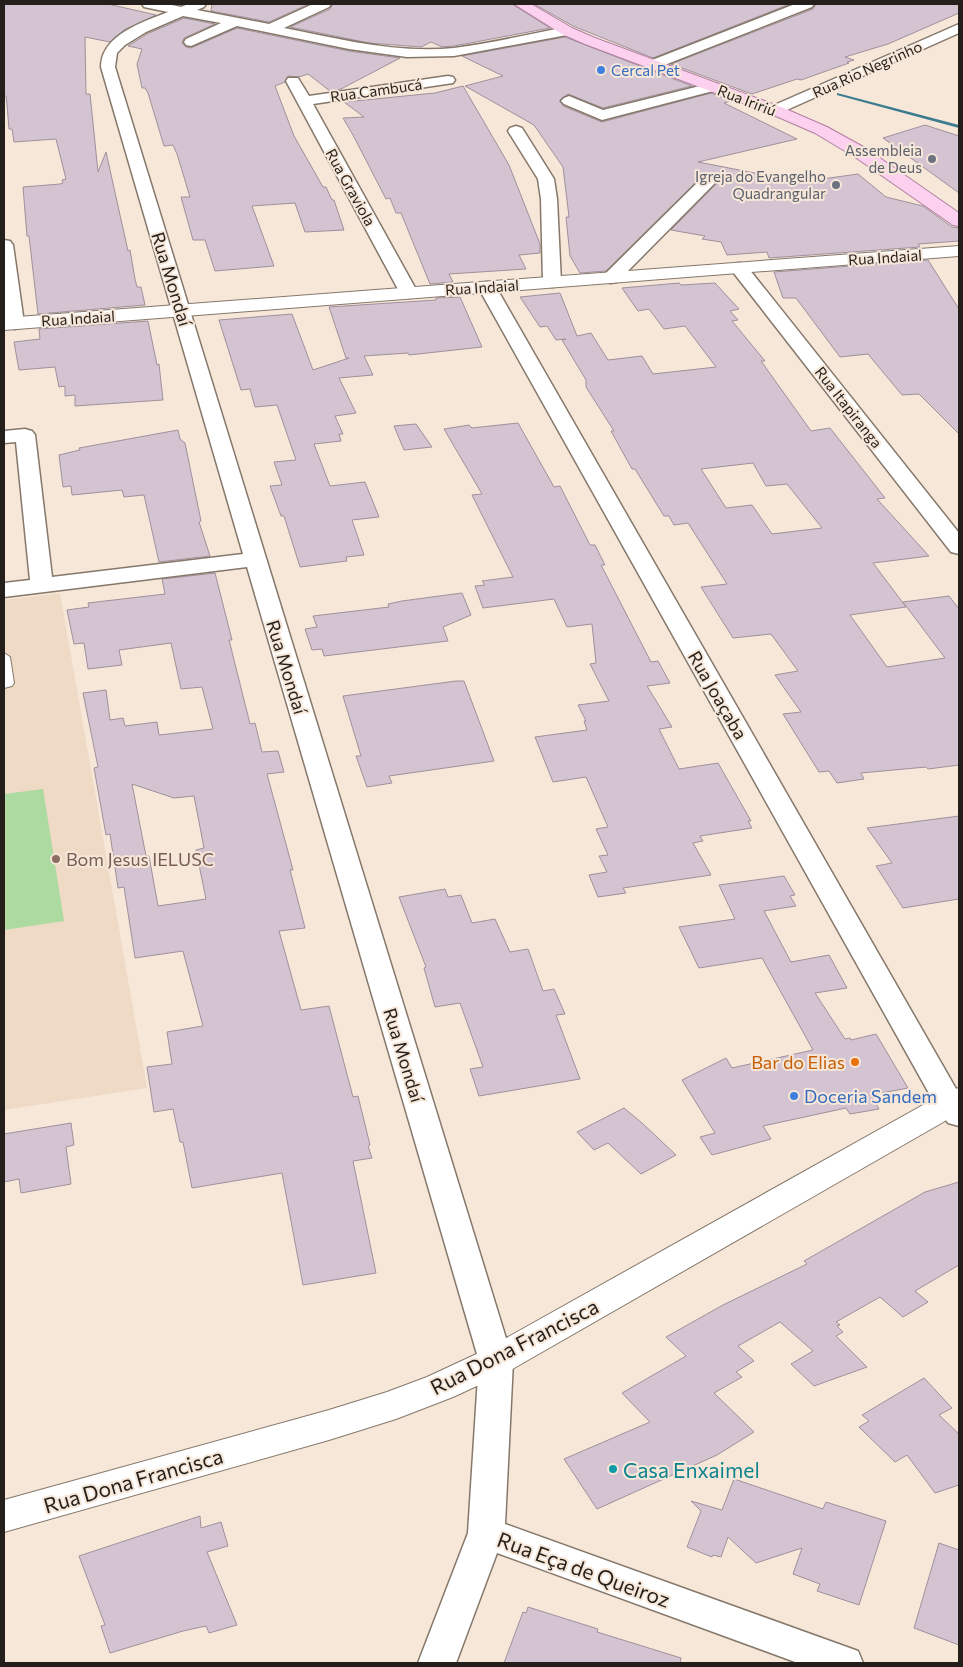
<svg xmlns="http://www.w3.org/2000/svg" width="963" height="1667" font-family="Commissioner,sans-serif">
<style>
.built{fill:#efdac6}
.green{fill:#acdaa1}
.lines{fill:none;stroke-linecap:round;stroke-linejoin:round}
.stream{fill:#3a7b8d;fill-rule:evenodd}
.building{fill:#d4c3d0;stroke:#9f909c;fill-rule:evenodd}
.lane-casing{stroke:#85786b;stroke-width:2}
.street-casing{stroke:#85786b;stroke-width:3}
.secondary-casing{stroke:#85786b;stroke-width:2}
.primary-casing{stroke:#af7f9e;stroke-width:2}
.lane{fill:#fff;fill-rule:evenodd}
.street{fill:#fff;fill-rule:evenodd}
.secondary{fill:#fff;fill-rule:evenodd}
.primary{fill:#fcd1ef;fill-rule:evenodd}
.shop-dot{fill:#3f7fe0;stroke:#f6e7d9;stroke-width:2}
.worship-dot{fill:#6b7280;stroke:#f6e7d9;stroke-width:2}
.education-dot{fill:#8d6e63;stroke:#f6e7d9;stroke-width:2}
.food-dot{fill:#e8710a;stroke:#f6e7d9;stroke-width:2}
.culture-dot{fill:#0f9aa8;stroke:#f6e7d9;stroke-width:2}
.labels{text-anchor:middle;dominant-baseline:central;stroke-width:4;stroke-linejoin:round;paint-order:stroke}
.far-street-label{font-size:15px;fill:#241f1a;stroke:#f6e7d9}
.far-shop-label{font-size:15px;fill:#366cbe;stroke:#f6e7d9;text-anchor:start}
.far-worship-label{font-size:15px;fill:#5b616d;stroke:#f6e7d9;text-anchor:end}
.street-label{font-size:18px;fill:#241f1a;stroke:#f6e7d9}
.education-label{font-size:18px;fill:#785e54;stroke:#f6e7d9;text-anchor:start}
.food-label{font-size:18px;fill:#c56008;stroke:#f6e7d9;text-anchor:end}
.shop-label{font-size:18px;fill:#366cbe;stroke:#f6e7d9;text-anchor:start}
.near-street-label{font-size:21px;fill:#241f1a;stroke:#f6e7d9}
.near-culture-label{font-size:21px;fill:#0d838f;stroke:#f6e7d9;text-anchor:start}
</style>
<rect width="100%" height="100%" fill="#f6e7d9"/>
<path class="built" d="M 60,593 L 147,1088 L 4,1110 L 4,600 Z"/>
<path class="green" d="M 43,789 L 64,921 L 4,930 L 4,794 Z"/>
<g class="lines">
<path class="stream" d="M 837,93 L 959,125 L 959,128 L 837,95 Z"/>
</g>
<path class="building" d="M 4,4 L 108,4 L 156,15 L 124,30 L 110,42 L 85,37 L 86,94 L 90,94 L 98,172 L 106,152 L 128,251 L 130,250 L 135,279 L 137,287 L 141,287 L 145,305 L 38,314 L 29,236 L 27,236 L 23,187 L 60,184 L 63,183 L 62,180 L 66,179 L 56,139 L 14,142 L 12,129 L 9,129 L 7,104 L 6,96 L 4,96 Z
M 212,4 L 309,4 L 269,22 L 211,11 Z
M 333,4 L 512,4 L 550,28 L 454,46 L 442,47 L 431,42 L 421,47 L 369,43 L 290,27 L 330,9 Z
M 534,4 L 790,4 L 653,58 L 573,26 Z
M 816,4 L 959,4 L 959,13 L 888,44 L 845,57 L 854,60 L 847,62 L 849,63 L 801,80 L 797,79 L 752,94 L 671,64 L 813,9 Z
M 184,18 L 215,24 L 184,38 L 182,43 L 186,47 L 191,48 L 237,28 L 349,51 L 400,58 L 341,89 L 330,91 L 308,74 L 299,77 L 288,76 L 285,82 L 275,86 L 294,136 L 323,187 L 326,187 L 332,200 L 334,200 L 344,230 L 305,232 L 295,203 L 252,206 L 274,266 L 215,271 L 205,240 L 193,240 L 181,197 L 190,197 L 177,154 L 173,145 L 164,146 L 148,93 L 145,88 L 142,88 L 137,64 L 142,49 L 128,46 L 147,34 Z
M 565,37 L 692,86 L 603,108 L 568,94 L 560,100 L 563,106 L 602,122 L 711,93 L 731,101 L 724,103 L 797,139 L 698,162 L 801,182 L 858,174 L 886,197 L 923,206 L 952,227 L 959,228 L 959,241 L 918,244 L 920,247 L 769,258 L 767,252 L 727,255 L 721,242 L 702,239 L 705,236 L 671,230 L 719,181 L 717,176 L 708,173 L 702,176 L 606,271 L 580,273 L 570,256 L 566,217 L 569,217 L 563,167 L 534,125 L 465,86 L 503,76 L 462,56 Z
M 463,86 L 509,165 L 540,244 L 540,253 L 519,255 L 526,269 L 449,274 L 453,282 L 430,284 L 401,213 L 396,213 L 390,198 L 386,199 L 353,135 L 343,118 L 364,117 L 344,102 L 435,93 Z
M 925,125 L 959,136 L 959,193 L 883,138 Z
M 928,260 L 959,309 L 959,434 L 919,394 L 902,395 L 868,354 L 840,357 L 796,298 L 783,298 L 774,272 Z
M 679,283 L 681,285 L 715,283 L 739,309 L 730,311 L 738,320 L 732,321 L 765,361 L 761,361 L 811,431 L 830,428 L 885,498 L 877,499 L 929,556 L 873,563 L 906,607 L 850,615 L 887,667 L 945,658 L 903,602 L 949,596 L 959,609 L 959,765 L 928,769 L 926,767 L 861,773 L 864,779 L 837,783 L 829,771 L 819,772 L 783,714 L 801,712 L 775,675 L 798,671 L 771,634 L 733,638 L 701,587 L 727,584 L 688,523 L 674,525 L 669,516 L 664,516 L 635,469 L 632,469 L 611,431 L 614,431 L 586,387 L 586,380 L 562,340 L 566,339 L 556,340 L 547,326 L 540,327 L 520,297 L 560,293 L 577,336 L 591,333 L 608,360 L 642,356 L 653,374 L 716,367 L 685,326 L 664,329 L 649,309 L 638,311 L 622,288 ZM 753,463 L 766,486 L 787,484 L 822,528 L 772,534 L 752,505 L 726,508 L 701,469 Z
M 460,297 L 482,347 L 409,355 L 408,353 L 364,356 L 373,375 L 339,378 L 356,413 L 335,416 L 343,434 L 339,434 L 341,441 L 314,444 L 330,486 L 365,482 L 379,517 L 352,520 L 364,555 L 346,557 L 347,561 L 300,567 L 284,516 L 281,516 L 270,486 L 282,485 L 274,462 L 296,460 L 277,405 L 255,407 L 250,389 L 241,390 L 219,320 L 292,314 L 313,370 L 349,358 L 346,358 L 329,307 L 436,300 L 436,298 Z
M 148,321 L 157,365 L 159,364 L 163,400 L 75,406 L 75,395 L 65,396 L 65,386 L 59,387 L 55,367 L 19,370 L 14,342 L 40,339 L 39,329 Z
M 518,423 L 554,487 L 560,486 L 590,545 L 595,545 L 605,565 L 601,565 L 651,662 L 658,661 L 670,683 L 647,686 L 672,727 L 659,729 L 679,769 L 718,763 L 751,821 L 748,821 L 752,828 L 700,836 L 703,841 L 693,843 L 711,875 L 623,888 L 626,893 L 598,897 L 589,875 L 607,872 L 599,856 L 608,855 L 596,829 L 608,827 L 586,777 L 553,782 L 535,737 L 587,730 L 584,721 L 586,721 L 578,705 L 609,701 L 590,664 L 596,663 L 592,624 L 567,627 L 554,599 L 483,608 L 475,586 L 485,585 L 482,581 L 513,577 L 472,495 L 482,494 L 444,429 L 469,425 L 472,428 Z
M 416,424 L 432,447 L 404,450 L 394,426 Z
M 178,430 L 180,439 L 185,443 L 201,521 L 199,522 L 210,556 L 159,562 L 144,495 L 124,497 L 122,490 L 72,495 L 71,486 L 63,487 L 59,455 L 80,450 L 79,448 Z
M 215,573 L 232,640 L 229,640 L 250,724 L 255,723 L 262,752 L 278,751 L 284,772 L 267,774 L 293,870 L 290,870 L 305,928 L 279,931 L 301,1010 L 329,1006 L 353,1097 L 358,1096 L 370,1145 L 368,1146 L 372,1158 L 353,1161 L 376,1273 L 303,1285 L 282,1173 L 192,1188 L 183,1142 L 180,1142 L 173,1109 L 154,1112 L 147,1067 L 172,1064 L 167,1032 L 203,1026 L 183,951 L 135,958 L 124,887 L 118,888 L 110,834 L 106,835 L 94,768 L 98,767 L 83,693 L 106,690 L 110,720 L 123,718 L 125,726 L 157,722 L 159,735 L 213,729 L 202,687 L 181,689 L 171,643 L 119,650 L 122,665 L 88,669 L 84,643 L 74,644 L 67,610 L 89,607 L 88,603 L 165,594 L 162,579 ZM 132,784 L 174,798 L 194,796 L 204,848 L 196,850 L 206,899 L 158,906 L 149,856 L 146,856 Z
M 462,593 L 471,615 L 443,627 L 448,641 L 324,656 L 322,649 L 312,650 L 305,629 L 317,627 L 313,616 L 389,607 L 388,604 L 402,601 Z
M 456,681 L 464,681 L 494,761 L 389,776 L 392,783 L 367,787 L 356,756 L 361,756 L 343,696 Z
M 959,816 L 959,899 L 903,908 L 876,866 L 892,863 L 867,828 Z
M 784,876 L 795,895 L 790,896 L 796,906 L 764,911 L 791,962 L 829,955 L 847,988 L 815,993 L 845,1039 L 850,1038 L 851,1040 L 876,1034 L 908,1088 L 871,1095 L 879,1109 L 850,1114 L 846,1108 L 763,1126 L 771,1139 L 712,1155 L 700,1137 L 715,1133 L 682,1080 L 726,1058 L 732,1068 L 813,1050 L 762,958 L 699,968 L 679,927 L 735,919 L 719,885 Z
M 445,889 L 448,897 L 461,895 L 472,923 L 495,919 L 510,952 L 528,949 L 543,991 L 554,989 L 565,1014 L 556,1015 L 580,1079 L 479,1096 L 470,1069 L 483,1067 L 460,1003 L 435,1007 L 424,968 L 426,967 L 399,897 Z
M 624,1108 L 642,1123 L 676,1155 L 641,1174 L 608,1143 L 594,1150 L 577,1132 Z
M 71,1123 L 74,1145 L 66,1147 L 71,1184 L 21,1193 L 19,1179 L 4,1182 L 4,1134 Z
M 959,1182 L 959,1265 L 915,1291 L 928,1302 L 903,1317 L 880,1297 L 836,1322 L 840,1325 L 837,1326 L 843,1332 L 836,1336 L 867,1367 L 814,1386 L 791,1364 L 813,1351 L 780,1322 L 738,1346 L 754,1361 L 736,1372 L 742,1377 L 714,1393 L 754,1432 L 717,1455 L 597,1509 L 564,1459 L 650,1422 L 622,1393 L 686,1356 L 666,1337 L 723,1305 L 807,1264 L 804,1261 L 925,1192 Z
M 924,1378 L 952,1408 L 939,1415 L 959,1434 L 959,1485 L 935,1493 L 907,1455 L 895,1462 L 859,1427 L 869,1421 L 862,1415 Z
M 734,1479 L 823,1509 L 826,1502 L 886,1521 L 859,1605 L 817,1591 L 820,1584 L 793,1574 L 802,1548 L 756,1563 L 728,1537 L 721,1557 L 713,1555 L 712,1557 L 687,1547 L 701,1511 L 691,1501 L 722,1510 Z
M 200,1516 L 201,1528 L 221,1522 L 228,1546 L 207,1552 L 237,1625 L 209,1633 L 206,1626 L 183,1631 L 110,1653 L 101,1626 L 105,1625 L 79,1556 Z
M 939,1543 L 959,1550 L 959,1645 L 914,1628 Z
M 528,1607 L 598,1629 L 597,1632 L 681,1658 L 680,1663 L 504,1663 L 523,1612 L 526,1613 Z"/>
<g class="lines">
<g class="lane-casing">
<path id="lane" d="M 4,653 L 10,657 L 14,683 L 12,686 L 4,688 Z"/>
</g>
<g class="street-casing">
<path id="street" d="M 142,4 L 168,4 L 181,7 L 188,4 L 206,4 L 204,7 L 197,10 L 269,24 L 313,4 L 331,4 L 329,7 L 284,28 C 340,39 398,54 454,48 C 492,43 530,34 567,27 L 574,31 L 567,35 L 454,56 L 407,57 L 349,49 L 237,26 L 191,46 L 186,45 L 184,42 L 186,39 L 221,23 L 183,16 L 146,32 L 125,45 L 117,53 L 115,67 L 513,1361 L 505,1524 L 858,1651 L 863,1663 L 798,1663 L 497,1553 L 456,1663 L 418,1663 L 468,1533 L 479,1361 L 247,567 L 4,597 L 4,583 L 30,580 L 16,442 L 4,443 L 4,431 L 25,429 L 32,431 L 35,435 L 52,577 L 243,554 L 101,67 C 101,35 143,22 168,12 L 144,7 Z
M 795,4 L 814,4 L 812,7 L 657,68 L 647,68 L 645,65 L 647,62 Z
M 959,24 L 959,33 L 780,113 L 770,113 L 767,110 L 770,107 Z
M 448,76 L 453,77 L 455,80 L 453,83 L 313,104 L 418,293 L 415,297 L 409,298 L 403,297 L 400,293 L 286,81 L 288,78 L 298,78 L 309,96 Z
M 712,83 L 717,84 L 719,87 L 717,90 L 602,120 L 564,104 L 561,101 L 564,98 L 569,96 L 603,110 Z
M 516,126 L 522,128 L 554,179 L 557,199 L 561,282 L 558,286 L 552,287 L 546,286 L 543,282 L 541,199 L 538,179 L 508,131 L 510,128 Z
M 709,175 L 715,177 L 717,180 L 715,183 L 617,282 L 611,283 L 605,282 L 602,278 L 605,274 L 703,177 Z
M 4,240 L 10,241 L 13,245 L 24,323 L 22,327 L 15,329 L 8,327 C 0,315 3,256 4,240 Z
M 739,263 L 745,264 L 959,533 L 959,554 L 951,552 L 733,272 L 730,268 L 733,264 Z
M 487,282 L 493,283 L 496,287 L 959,1094 L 959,1126 L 948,1123 L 935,1104 L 478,287 L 481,283 Z"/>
</g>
<g class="secondary-casing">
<path id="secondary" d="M 959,246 L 959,256 L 4,330 L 4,318 Z
M 959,1088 L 959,1113 L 509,1371 L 453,1397 L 396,1419 L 329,1440 L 4,1532 L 4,1500 L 329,1410 L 387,1392 L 427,1377 L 483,1351 L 948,1091 Z"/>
</g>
<g class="primary-casing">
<path id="primary" d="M 514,4 L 531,4 L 572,28 L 595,38 L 781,107 L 827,127 L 867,149 L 959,213 L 959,226 L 953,225 L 855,157 L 815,133 L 769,113 L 585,44 L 562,34 Z"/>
</g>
<use href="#lane" class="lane"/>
<use href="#street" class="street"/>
<use href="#secondary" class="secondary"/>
<use href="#primary" class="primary"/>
</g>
<g class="shop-dot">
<circle cx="601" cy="70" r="5"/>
<circle cx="794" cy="1096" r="5"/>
</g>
<g class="worship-dot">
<circle cx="932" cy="159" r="5"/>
<circle cx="836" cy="185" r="5"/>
</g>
<circle class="education-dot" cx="56" cy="859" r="5"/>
<circle class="food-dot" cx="855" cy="1062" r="5"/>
<circle class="culture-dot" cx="613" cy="1469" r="5"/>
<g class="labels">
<g class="far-street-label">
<text transform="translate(867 69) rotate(-24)">Rua Rio Negrinho</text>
<text transform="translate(376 90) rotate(-8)">Rua Cambucá</text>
<text transform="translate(747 100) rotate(21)">Rua Iririú</text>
<text transform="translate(351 187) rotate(61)">Rua Graviola</text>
<text transform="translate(885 257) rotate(-4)">Rua Indaial</text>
<text transform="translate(482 287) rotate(-4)">Rua Indaial</text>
<text transform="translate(78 318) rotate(-4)">Rua Indaial</text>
<text transform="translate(849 407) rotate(52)">Rua Itapiranga</text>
</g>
<g class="far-shop-label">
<text x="611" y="70">Cercal Pet</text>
</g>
<g class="far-worship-label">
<text x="922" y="150">Assembleia<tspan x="922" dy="17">de Deus</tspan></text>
<text x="826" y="176">Igreja do Evangelho<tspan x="826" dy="17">Quadrangular</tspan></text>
</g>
<g class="street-label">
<text transform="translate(172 279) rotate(73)">Rua Mondaí</text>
<text transform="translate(287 667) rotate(73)">Rua Mondaí</text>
<text transform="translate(718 695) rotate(60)">Rua Joaçaba</text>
<text transform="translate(404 1055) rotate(73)">Rua Mondaí</text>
</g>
<g class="education-label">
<text x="66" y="859">Bom Jesus IELUSC</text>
</g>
<g class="food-label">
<text x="845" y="1062">Bar do Elias</text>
</g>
<g class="shop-label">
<text x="804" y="1096">Doceria Sandem</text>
</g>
<g class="near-street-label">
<text transform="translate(514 1346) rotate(-27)">Rua Dona Francisca</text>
<text transform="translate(133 1480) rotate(-16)">Rua Dona Francisca</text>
<text transform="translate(584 1569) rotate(20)">Rua Eça de Queiroz</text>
</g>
<g class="near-culture-label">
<text x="623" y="1469">Casa Enxaimel</text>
</g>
</g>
<rect width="963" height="1667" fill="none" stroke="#241f1a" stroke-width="10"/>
</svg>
